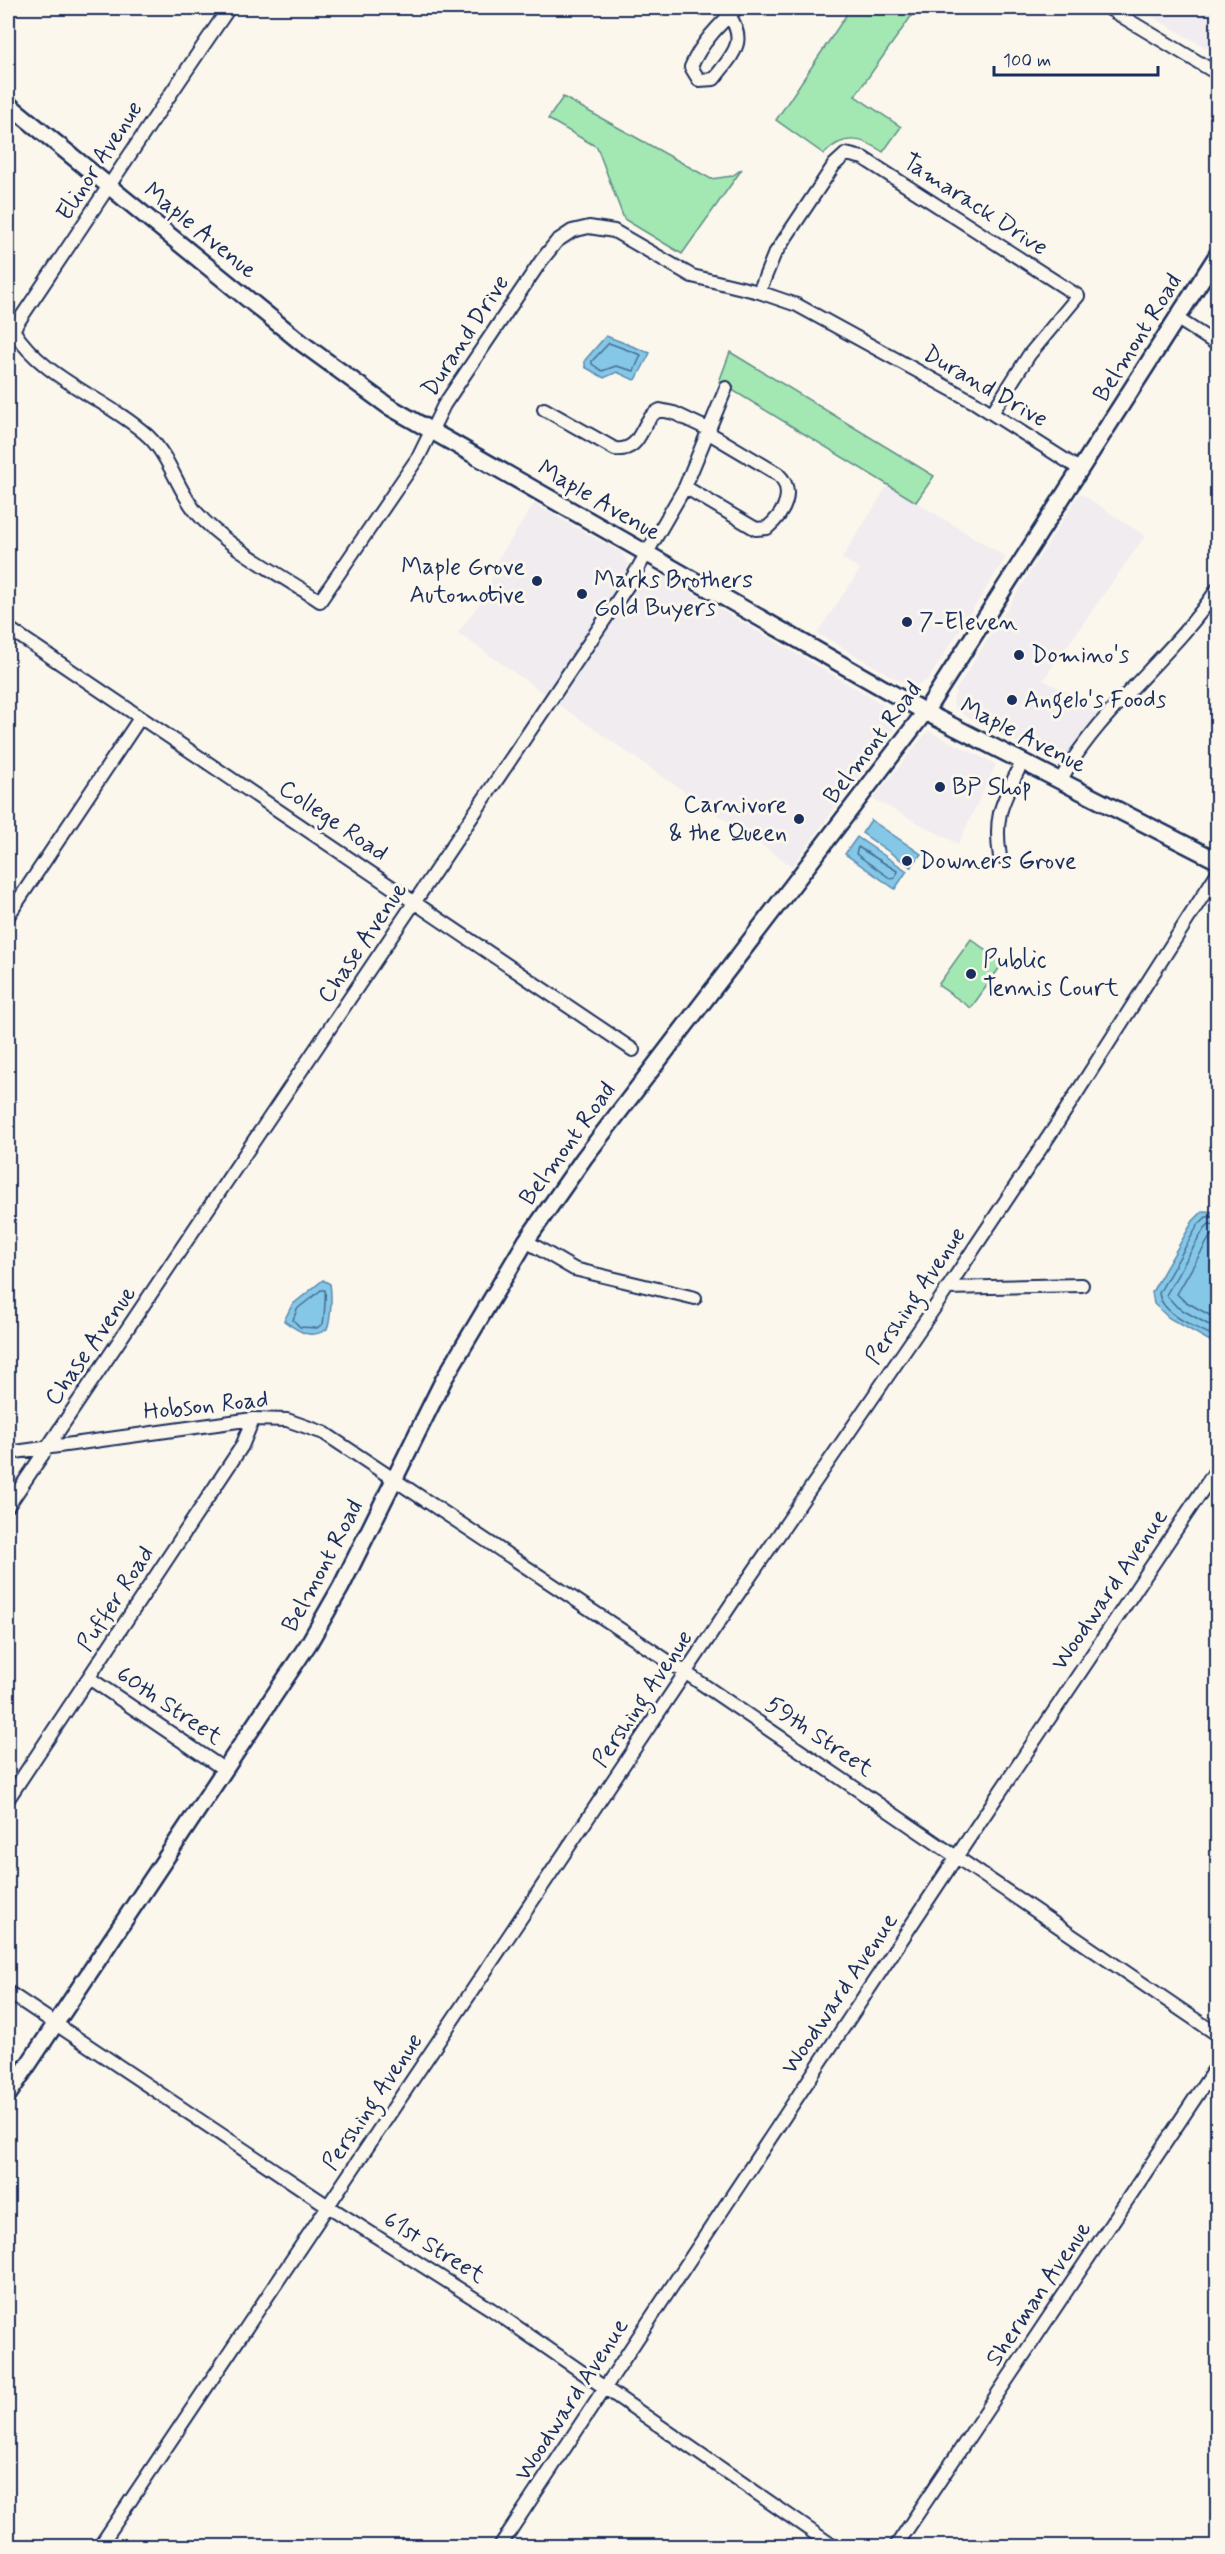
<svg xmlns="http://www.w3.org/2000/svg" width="1225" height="2554" font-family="Mynerve,sans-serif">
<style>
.built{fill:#f0ecf0}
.green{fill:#a3e7b2;stroke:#5f8b88;stroke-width:1.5}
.water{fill:#85c7e6;stroke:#5b8ab0;stroke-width:1.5}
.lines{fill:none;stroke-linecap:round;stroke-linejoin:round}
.shore{stroke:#456c94;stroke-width:1.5}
.minor-casing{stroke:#1b2f5e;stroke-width:16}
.major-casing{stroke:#1b2f5e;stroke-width:20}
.minor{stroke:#fbf7ec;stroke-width:12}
.major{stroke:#fbf7ec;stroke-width:15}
.poi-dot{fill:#1b2f5e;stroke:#fbf7ec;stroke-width:2}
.labels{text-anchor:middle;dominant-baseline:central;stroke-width:6;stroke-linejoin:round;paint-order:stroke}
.street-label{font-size:24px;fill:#1b2f5e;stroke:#fbf7ec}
.poi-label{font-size:24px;fill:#1b2f5e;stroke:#fbf7ec;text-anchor:start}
</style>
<rect width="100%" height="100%" fill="#fbf7ec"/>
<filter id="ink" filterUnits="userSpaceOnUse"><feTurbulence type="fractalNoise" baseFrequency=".0167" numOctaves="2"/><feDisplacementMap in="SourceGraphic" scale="12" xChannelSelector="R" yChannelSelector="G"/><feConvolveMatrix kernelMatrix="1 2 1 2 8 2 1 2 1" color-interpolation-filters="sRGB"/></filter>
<g filter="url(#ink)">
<path class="built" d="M 1137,8 L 1217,8 L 1217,54 Z
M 888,485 L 1006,557 L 928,680 L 915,686 L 905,684 L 817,633 L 860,570 L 842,558 Z
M 1080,493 L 1145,536 L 1043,680 L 1105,711 L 1063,760 L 1056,762 L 962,714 L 955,708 L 953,701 L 956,690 Z
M 534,504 L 622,553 L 629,565 L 618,587 L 545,694 L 458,633 L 486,594 L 497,561 Z
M 653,573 L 663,576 L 879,702 L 894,714 L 895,727 L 890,734 L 792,866 L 558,704 L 644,575 Z
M 928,731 L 996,764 L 958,844 L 873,799 Z"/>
<path class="green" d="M 851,8 L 917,8 L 855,96 L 901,127 L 883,152 C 862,137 843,134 824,154 L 776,120 Z
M 563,97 L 711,179 L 732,176 L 742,169 L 682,254 L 624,219 L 597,147 L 548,119 Z
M 730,352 L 934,476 L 916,502 L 719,382 Z
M 971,939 L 1003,963 L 971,1008 L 938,985 Z"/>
<path class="water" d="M 606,336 L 650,353 L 637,378 L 634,380 L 617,372 L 604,378 L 585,367 L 585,360 Z
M 871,820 L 921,854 L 911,867 L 862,833 Z
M 857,837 L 907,871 L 895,889 L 845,854 Z
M 1203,1211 L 1217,1212 L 1217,1345 L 1169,1318 L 1154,1304 L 1152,1292 L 1193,1221 Z
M 323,1280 L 330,1284 C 332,1295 331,1319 327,1329 C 310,1341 297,1330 284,1321 L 292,1305 Z"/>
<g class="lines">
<path class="shore" d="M 609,343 L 641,355 L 634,371 L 616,366 L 602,371 L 592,364 L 592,361 Z
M 858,847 L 897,871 L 895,878 L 891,879 L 856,854 Z
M 1218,1217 L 1206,1217 L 1198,1225 L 1159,1293 C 1161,1315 1200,1329 1218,1338
M 1218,1225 L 1209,1224 L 1204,1229 L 1166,1295 L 1177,1307 L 1218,1330
M 1218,1234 L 1211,1235 L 1177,1294 L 1183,1300 L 1218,1320
M 321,1290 L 325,1290 C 326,1295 324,1318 323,1324 L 317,1328 L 300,1327 L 293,1320 L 297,1309 Z"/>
<g class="minor-casing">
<path id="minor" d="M 1108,8 L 1218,74
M 729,15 C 748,43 732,55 714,79 L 699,80 L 691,67 C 701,43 719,25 737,8
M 759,292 L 774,255 L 834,165 L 846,154 L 863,158 L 1078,296 L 1029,355 L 992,413
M 1176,318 L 1218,345
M 13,330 C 43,379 106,398 148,436 C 171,458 177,490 197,513 C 225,546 283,576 320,601 L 419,456 L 444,405 L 541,261 L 557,241 L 572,231 L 589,227 L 614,231 L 692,276 L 759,292 L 797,305 L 974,402 L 1081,470
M 8,337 C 82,227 154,117 229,8
M 544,409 L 615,449 C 644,452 639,419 660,410 L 674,413 L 710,430
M 685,487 L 756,529 L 767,528 C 784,514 796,491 778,474 L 709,433
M 8,628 L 633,1050
M 1060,781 C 1101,707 1172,658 1218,588
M 1000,857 C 993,812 1004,801 1022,762
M 8,916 L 140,718
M 526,1241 L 574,1269 L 695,1298
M 947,1288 L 1082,1285
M 8,1453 L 253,1419 L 287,1420 L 324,1433 L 686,1673 L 1218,2035
M 8,1506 L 630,582 L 685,487 L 726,388
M 89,1678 L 225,1770
M 8,1799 L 242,1446 L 253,1419
M 8,1992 L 328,2206 L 491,2309 L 833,2546
M 100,2546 L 734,1600 L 941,1298 L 1055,1127 L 1218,872
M 500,2546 L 957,1856 L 1218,1467
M 896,2546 L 1218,2064"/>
</g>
<g class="major-casing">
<path id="major" d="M 8,104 L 303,344 L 388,406 L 925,712 L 1218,861
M 8,2095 L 309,1643 L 341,1587 L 444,1379 L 526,1241 L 584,1158 L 925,712 L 1218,254"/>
</g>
<use href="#minor" class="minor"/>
<use href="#major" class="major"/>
</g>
</g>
<g class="poi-dot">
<circle cx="537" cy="581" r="6"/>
<circle cx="582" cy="594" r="6"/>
<circle cx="907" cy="622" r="6"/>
<circle cx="1019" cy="655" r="6"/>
<circle cx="1012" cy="700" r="6"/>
<circle cx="940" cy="787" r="6"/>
<circle cx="799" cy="819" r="6"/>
<circle cx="907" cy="861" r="6"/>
<circle cx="971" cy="974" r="6"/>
</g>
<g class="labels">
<g class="street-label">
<text transform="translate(100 161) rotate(-57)">Elinor Avenue</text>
<text transform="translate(975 205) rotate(33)">Tamarack Drive</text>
<text transform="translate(200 231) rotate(39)">Maple Avenue</text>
<text transform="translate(466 336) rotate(-57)">Durand Drive</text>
<text transform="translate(1138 338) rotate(-58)">Belmont Road</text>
<text transform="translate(985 387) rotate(30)">Durand Drive</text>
<text transform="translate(599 501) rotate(30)">Maple Avenue</text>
<text transform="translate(1023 736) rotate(27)">Maple Avenue</text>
<text transform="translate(873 743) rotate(-53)">Belmont Road</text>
<text transform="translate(333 821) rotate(34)">College Road</text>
<text transform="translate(363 943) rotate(-56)">Chase Avenue</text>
<text transform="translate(568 1144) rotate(-54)">Belmont Road</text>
<text transform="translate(916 1296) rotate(-56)">Pershing Avenue</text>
<text transform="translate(91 1346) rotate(-55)">Chase Avenue</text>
<text transform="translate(206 1406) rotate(-6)">Hobson Road</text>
<text transform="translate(323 1566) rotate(-62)">Belmont Road</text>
<text transform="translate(1110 1590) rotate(-56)">Woodward Avenue</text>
<text transform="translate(116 1599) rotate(-57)">Puffer Road</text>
<text transform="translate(643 1699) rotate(-56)">Pershing Avenue</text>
<text transform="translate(169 1706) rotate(34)">60th Street</text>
<text transform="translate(819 1737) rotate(34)">59th Street</text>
<text transform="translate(840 1994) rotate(-56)">Woodward Avenue</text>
<text transform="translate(373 2102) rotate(-56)">Pershing Avenue</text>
<text transform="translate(434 2248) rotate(32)">61st Street</text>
<text transform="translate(1039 2294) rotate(-56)">Sherman Avenue</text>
<text transform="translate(572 2400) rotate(-57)">Woodward Avenue</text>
</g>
<g class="poi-label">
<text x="525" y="567" text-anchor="end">Maple Grove<tspan x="525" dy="28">Automotive</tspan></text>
<text x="594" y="580">Marks Brothers<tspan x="594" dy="28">Gold Buyers</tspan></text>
<text x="919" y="622">7-Eleven</text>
<text x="1031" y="655">Domino's</text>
<text x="1024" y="700">Angelo's Foods</text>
<text x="952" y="787">BP Shop</text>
<text x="787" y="805" text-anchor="end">Carnivore<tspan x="787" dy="28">&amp; the Queen</tspan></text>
<text x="919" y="861">Downers Grove</text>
<text x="983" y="960">Public<tspan x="983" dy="28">Tennis Court</tspan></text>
</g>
</g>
<rect width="1225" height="2554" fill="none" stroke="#fbf7ec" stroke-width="30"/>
<rect x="15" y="15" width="1195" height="2524" fill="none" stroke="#1b2f5e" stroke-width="2" filter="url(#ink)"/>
<path d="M994 66v9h164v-9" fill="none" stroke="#1b2f5e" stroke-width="3"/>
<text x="1003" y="66" font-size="18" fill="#1b2f5e" stroke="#fbf7ec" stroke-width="4.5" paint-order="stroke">100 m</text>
</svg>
